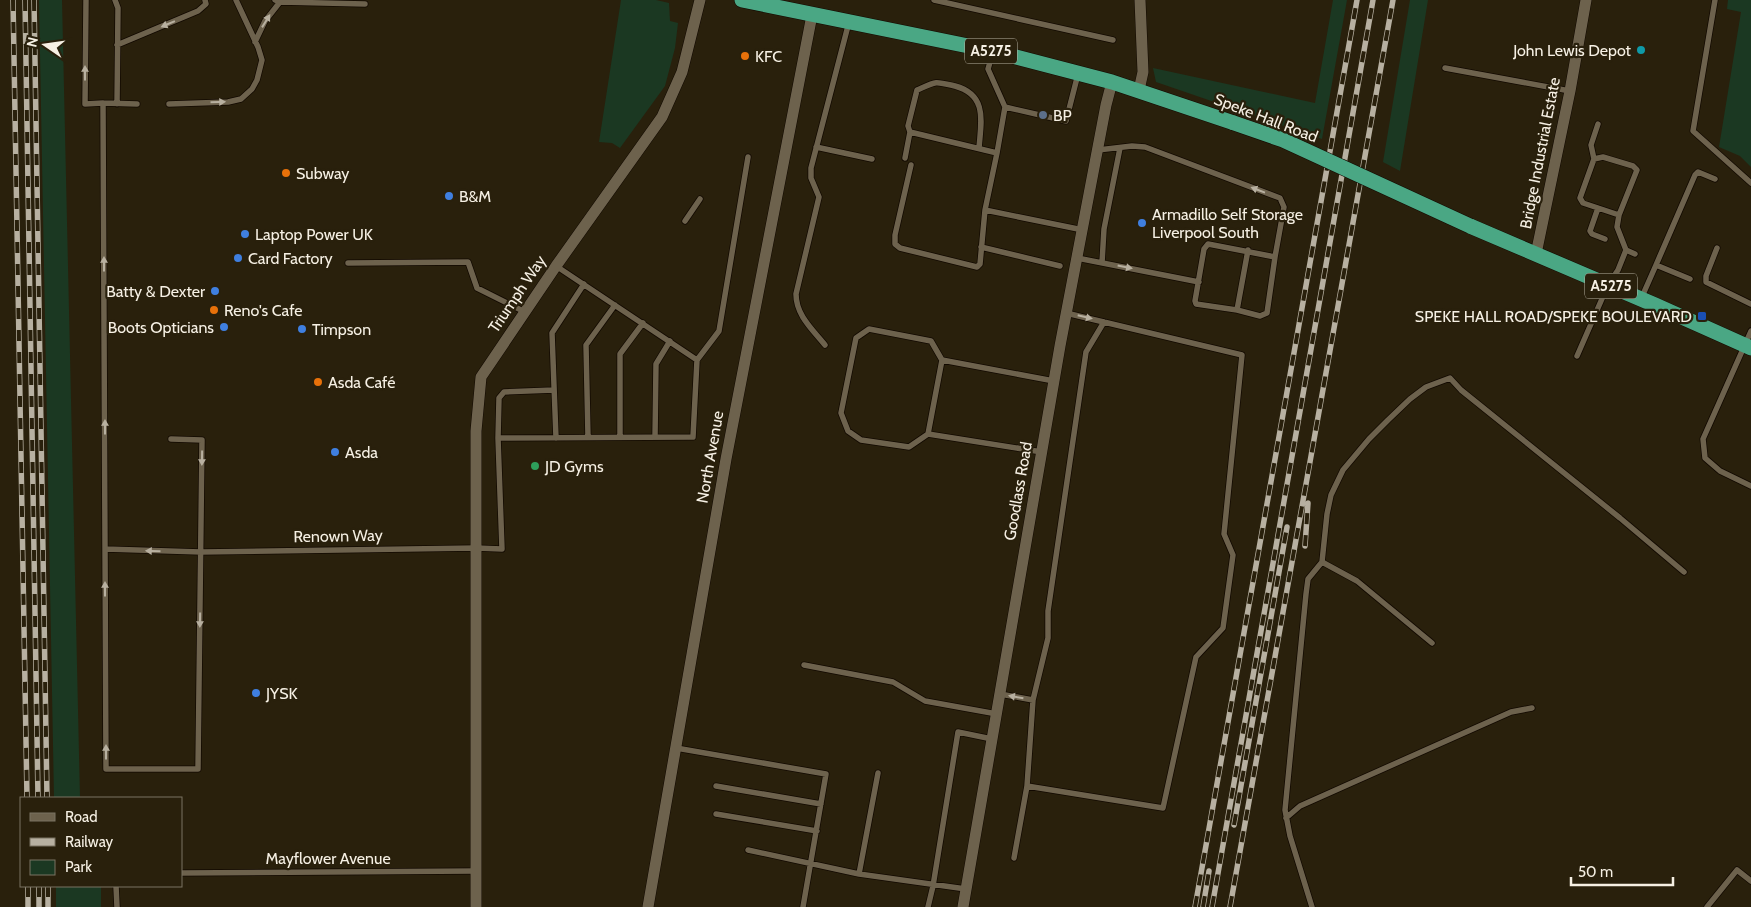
<svg xmlns="http://www.w3.org/2000/svg" width="1751" height="907" font-family="Cabin,sans-serif">
<style>
.green{fill:#1b3822}
.lines{fill:none;stroke-linecap:round;stroke-linejoin:round}
.service-casing{stroke:#120900;stroke-width:7}
.minor-casing{stroke:#120900;stroke-width:12}
.trunk-casing{stroke:#120900;stroke-width:16}
.service{stroke:#6d624d;stroke-width:5.5}
.minor{stroke:#6d624d;stroke-width:11}
.trunk{stroke:#4aa784;stroke-width:15}
.rail-casing{stroke:#b7b0a1;stroke-width:5.5}
.rail{stroke:#29200c;stroke-width:4;stroke-dasharray:11;stroke-linecap:butt}
.trunk-bridge-casing{stroke:#120900;stroke-width:16;stroke-linecap:butt}
.trunk-bridge{stroke:#4aa784;stroke-width:15}
.oneway{fill:#b8b0a0}
.culture-dot{fill:#0f9aa8;stroke:#29200c;stroke-width:2}
.food-dot{fill:#e8710a;stroke:#29200c;stroke-width:2}
.service-dot{fill:#5c6f8a;stroke:#29200c;stroke-width:2}
.shop-dot{fill:#3f7fe0;stroke:#29200c;stroke-width:2}
.transit-dot{fill:#1a4fb4;stroke:#29200c;stroke-width:2}
.leisure-dot{fill:#2e9e5b;stroke:#29200c;stroke-width:2}
.labels{text-anchor:middle;dominant-baseline:central;stroke-width:4.5;stroke-linejoin:round;paint-order:stroke}
.shield{fill:#29200c;stroke:#b8b2a3;stroke-width:1}
.shield-label{font-size:15px;font-weight:bold;fill:#f6f0e4}
.poi-label{font-size:16px;fill:#f6f0e4;stroke:#29200c;text-anchor:start}
.street-label{font-size:16px;fill:#f6f0e4;stroke:#29200c}
</style>
<rect width="100%" height="100%" fill="#29200c"/>
<path class="green" d="M 39,0 L 62,0 L 80,798 L 54,798 Z
M 621,0 L 656,0 L 669,3 L 670,21 L 678,23 L 675,48 L 665,86 L 620,148 L 612,143 L 599,142 Z
M 1333,0 L 1347,0 L 1322,139 L 1156,82 L 1153,68 L 1315,103 Z
M 1410,0 L 1428,0 L 1400,171 L 1383,162 Z
M 1728,0 L 1751,0 L 1751,167 L 1740,156 L 1719,147 L 1741,12 L 1727,9 Z
M 56,886 L 101,886 L 101,907 L 56,907 Z"/>
<g class="lines">
<g class="service-casing">
<path id="service" d="M 86,0 L 85,104 L 103,103
M 115,0 L 118,8 L 117,104
M 275,0 L 280,2 L 365,4
M 934,0 L 1113,40
M 1715,0 L 1693,131 L 1751,183
M 255,42 L 265,21 L 280,2
M 117,45 L 198,11 L 206,4 L 205,0
M 993,52 L 988,69 L 1005,107 L 1066,121 L 1078,74
M 1445,68 L 1570,91
M 137,104 L 103,103 L 106,769 L 198,769 L 202,440 L 171,439
M 169,104 L 228,102 L 241,99 L 252,89 L 257,80 L 262,60 L 258,47 L 236,0
M 910,132 L 997,153 L 1005,107
M 816,147 L 872,159
M 1098,150 L 1132,146 L 1145,147 L 1280,198 L 1284,207 L 1275,257
M 997,153 L 985,210 L 1083,230
M 905,158 L 910,132 L 908,126 L 917,90 C 937,81 934,81 955,86 C 988,95 981,122 979,148
M 1594,159 L 1591,145 L 1598,124
M 911,165 L 895,235 L 895,244 L 900,248 L 977,267 L 980,264 L 985,210
M 1598,208 L 1590,231 L 1592,234 L 1605,239
M 685,221 L 700,199
M 981,247 L 1060,266
M 1717,248 L 1706,276 L 1706,282 L 1751,304
M 1626,250 L 1635,254
M 1077,258 L 1199,282
M 348,263 L 468,262 L 477,288 L 525,312
M 1102,263 L 1104,229 L 1120,148
M 1656,265 L 1695,175 L 1698,172 L 1715,179
M 556,266 L 697,360 L 719,331 L 748,157
M 1641,299 L 1656,265 L 1690,279
M 1237,310 L 1260,316 L 1267,313 L 1275,257 L 1208,244 L 1204,249 L 1195,301 L 1196,304 L 1237,310 L 1248,250
M 1066,313 L 1242,355 L 1224,534 L 1233,555 L 1223,628 L 1196,657 L 1163,808 L 1027,786 L 1033,700 L 1048,638 L 1048,611 L 1086,352 L 1104,322
M 1751,331 L 1703,439 L 1705,458 L 1720,471 L 1751,486
M 825,345 C 812,329 796,315 796,294 L 819,197 L 811,178 L 811,168 L 849,22
M 1577,356 L 1608,285 L 1618,270 L 1626,250 L 1617,227 L 1619,215 L 1583,203 L 1580,198 L 1594,159 L 1603,157 L 1633,166 L 1637,170 L 1619,215
M 928,434 L 909,447 L 861,440 L 848,431 L 841,413 L 856,338 L 869,329 L 931,341 L 942,360
M 588,437 L 586,345 L 615,305
M 620,437 L 620,354 L 643,323
M 655,437 L 656,364 L 670,341
M 498,438 L 693,437 L 697,360
M 556,438 L 552,333 L 584,284
M 1042,452 L 928,434 L 942,360 L 1054,381
M 105,549 L 201,552 L 476,548 L 502,549 L 498,438 L 499,398 L 504,392 L 554,390
M 1322,562 L 1357,581 L 1432,643
M 804,665 L 893,682 L 925,701 L 997,714
M 1000,694 L 1033,700
M 676,748 L 826,774 L 803,907
M 878,773 L 859,874 L 966,889
M 716,786 L 821,804
M 716,814 L 817,831
M 1286,818 L 1300,806 L 1511,712 L 1532,708
M 748,850 L 859,874
M 1014,858 L 1027,786
M 181,873 L 476,871
M 116,886 L 117,907
M 928,907 L 933,886 L 958,732 L 992,739
M 1312,907 L 1290,836 L 1285,810 L 1306,594 L 1308,579 L 1322,562 L 1327,514 L 1331,495 L 1343,470 L 1369,439 L 1388,420 L 1410,399 L 1426,387 L 1450,378 L 1461,390 L 1620,518 L 1684,572
M 1707,907 L 1737,870 L 1751,881"/>
</g>
<g class="minor-casing">
<path id="minor" d="M 1139,90 L 1143,72 L 1140,0
M 1536,254 L 1570,91 L 1586,0
M 476,907 L 476,431 L 481,377 L 556,266 L 662,117 L 682,72 L 700,0
M 648,907 L 726,459 L 812,15
M 963,907 L 1060,346 L 1106,105 L 1112,82"/>
</g>
<g class="trunk-casing">
<path id="trunk" d="M 742,0 L 993,51 L 1112,82 L 1234,123
M 1470,226 L 1655,305 L 1751,348"/>
</g>
<use href="#service" class="service"/>
<use href="#minor" class="minor"/>
<use href="#trunk" class="trunk"/>
<g class="rail-casing">
<path id="rail" d="M 13,0 L 27,798
M 25,0 L 38,798
M 34,0 L 47,798
M 1305,546 L 1308,503
M 1234,825 L 1287,527
M 28,886 L 28,907
M 39,886 L 39,907
M 48,886 L 48,907
M 1195,907 L 1357,0
M 1203,907 L 1209,871
M 1212,907 L 1373,0
M 1230,907 L 1393,0"/>
</g>
<use href="#rail" class="rail"/>
<g class="trunk-bridge-casing">
<path id="trunk-bridge" d="M 1234,123 L 1283,140 L 1470,226"/>
</g>
<use href="#trunk-bridge" class="trunk-bridge"/>
</g>
<defs><path id="oneway-solid" d="M-6-.8H1V-3.2L6.5 0L1 3.2V.8H-6Z" transform="scale(1.25)"/></defs>
<g class="oneway">
<use href="#oneway-solid" transform="translate(266 21) rotate(-58)"/>
<use href="#oneway-solid" transform="translate(168 24) rotate(157)"/>
<use href="#oneway-solid" transform="translate(85 73) rotate(-90)"/>
<use href="#oneway-solid" transform="translate(218 102) rotate(-1)"/>
<use href="#oneway-solid" transform="translate(1258 190) rotate(-159)"/>
<use href="#oneway-solid" transform="translate(104 264) rotate(-90)"/>
<use href="#oneway-solid" transform="translate(1125 267) rotate(11)"/>
<use href="#oneway-solid" transform="translate(1085 317) rotate(13)"/>
<use href="#oneway-solid" transform="translate(105 427) rotate(-90)"/>
<use href="#oneway-solid" transform="translate(202 458) rotate(91)"/>
<use href="#oneway-solid" transform="translate(153 551) rotate(-178)"/>
<use href="#oneway-solid" transform="translate(105 589) rotate(-90)"/>
<use href="#oneway-solid" transform="translate(200 620) rotate(91)"/>
<use href="#oneway-solid" transform="translate(1016 697) rotate(-170)"/>
<use href="#oneway-solid" transform="translate(106 752) rotate(-90)"/>
</g>
<circle class="culture-dot" cx="1641" cy="50" r="5"/>
<g class="food-dot">
<circle cx="745" cy="56" r="5"/>
<circle cx="286" cy="173" r="5"/>
<circle cx="214" cy="310" r="5"/>
<circle cx="318" cy="382" r="5"/>
</g>
<circle class="service-dot" cx="1043" cy="115" r="5"/>
<g class="shop-dot">
<circle cx="449" cy="196" r="5"/>
<circle cx="1142" cy="223" r="5"/>
<circle cx="245" cy="234" r="5"/>
<circle cx="238" cy="258" r="5"/>
<circle cx="215" cy="291" r="5"/>
<circle cx="224" cy="327" r="5"/>
<circle cx="302" cy="329" r="5"/>
<circle cx="335" cy="452" r="5"/>
<circle cx="256" cy="693" r="5"/>
</g>
<rect class="transit-dot" x="1697" y="311" width="10" height="10" rx="2.5"/>
<circle class="leisure-dot" cx="535" cy="466" r="5"/>
<g class="labels">
<g class="shield">
<rect x="965" y="38.5" width="52" height="25" rx="4"/>
<rect x="1585" y="273.5" width="52" height="25" rx="4"/>
</g>
<g class="shield-label">
<text x="991" y="51">A5275</text>
<text x="1611" y="286">A5275</text>
</g>
<g class="poi-label">
<text x="1631" y="50" text-anchor="end">John Lewis Depot</text>
<text x="755" y="56">KFC</text>
<text x="1053" y="115">BP</text>
<text x="296" y="173">Subway</text>
<text x="459" y="196">B&amp;M</text>
<text x="1152" y="214">Armadillo Self Storage<tspan x="1152" dy="18">Liverpool South</tspan></text>
<text x="255" y="234">Laptop Power UK</text>
<text x="248" y="258">Card Factory</text>
<text x="205" y="291" text-anchor="end">Batty &amp; Dexter</text>
<text x="224" y="310">Reno's Cafe</text>
<text x="1692" y="316" text-anchor="end">SPEKE HALL ROAD/SPEKE BOULEVARD</text>
<text x="214" y="327" text-anchor="end">Boots Opticians</text>
<text x="312" y="329">Timpson</text>
<text x="328" y="382">Asda Café</text>
<text x="345" y="452">Asda</text>
<text x="545" y="466">JD Gyms</text>
<text x="266" y="693">JYSK</text>
</g>
<g class="street-label">
<text transform="translate(1266 118) rotate(21)">Speke Hall Road</text>
<text transform="translate(1540 153) rotate(-79)">Bridge Industrial Estate</text>
<text transform="translate(517 294) rotate(-56)">Triumph Way</text>
<text transform="translate(710 457) rotate(-80)">North Avenue</text>
<text transform="translate(1018 491) rotate(-80)">Goodlass Road</text>
<text transform="translate(338 536) rotate(-1)">Renown Way</text>
<text x="328" y="858">Mayflower Avenue</text>
</g>
</g>
<rect x="20" y="797" width="162" height="90" fill="#29200c" stroke="#7b7362"/>
<rect x="30" y="813" width="25" height="8" fill="#6d624d" stroke="#7b7362"/>
<text x="65" y="822" font-size="15" fill="#f6f0e4">Road</text>
<rect x="30" y="838" width="25" height="8" fill="#b7b0a1" stroke="#7b7362"/>
<text x="65" y="847" font-size="15" fill="#f6f0e4">Railway</text>
<rect x="30" y="860" width="25" height="15" fill="#1b3822" stroke="#7b7362"/>
<text x="65" y="872" font-size="15" fill="#f6f0e4">Park</text>
<g transform="translate(45 45) rotate(283)" stroke="#29200c" stroke-width="4" paint-order="stroke">
<path d="M0-4L9 19L0 12L-9 19Z" fill="#f6f0e4"/>
<text y="-8" font-size="14" font-weight="bold" text-anchor="middle" fill="#f6f0e4">N</text>
</g>
<path d="M1571 877v8h102v-8" fill="none" stroke="#f6f0e4" stroke-width="2.5"/>
<text x="1578" y="877" font-size="15" fill="#f6f0e4" stroke="#29200c" stroke-width="4" paint-order="stroke">50 m</text>
</svg>
